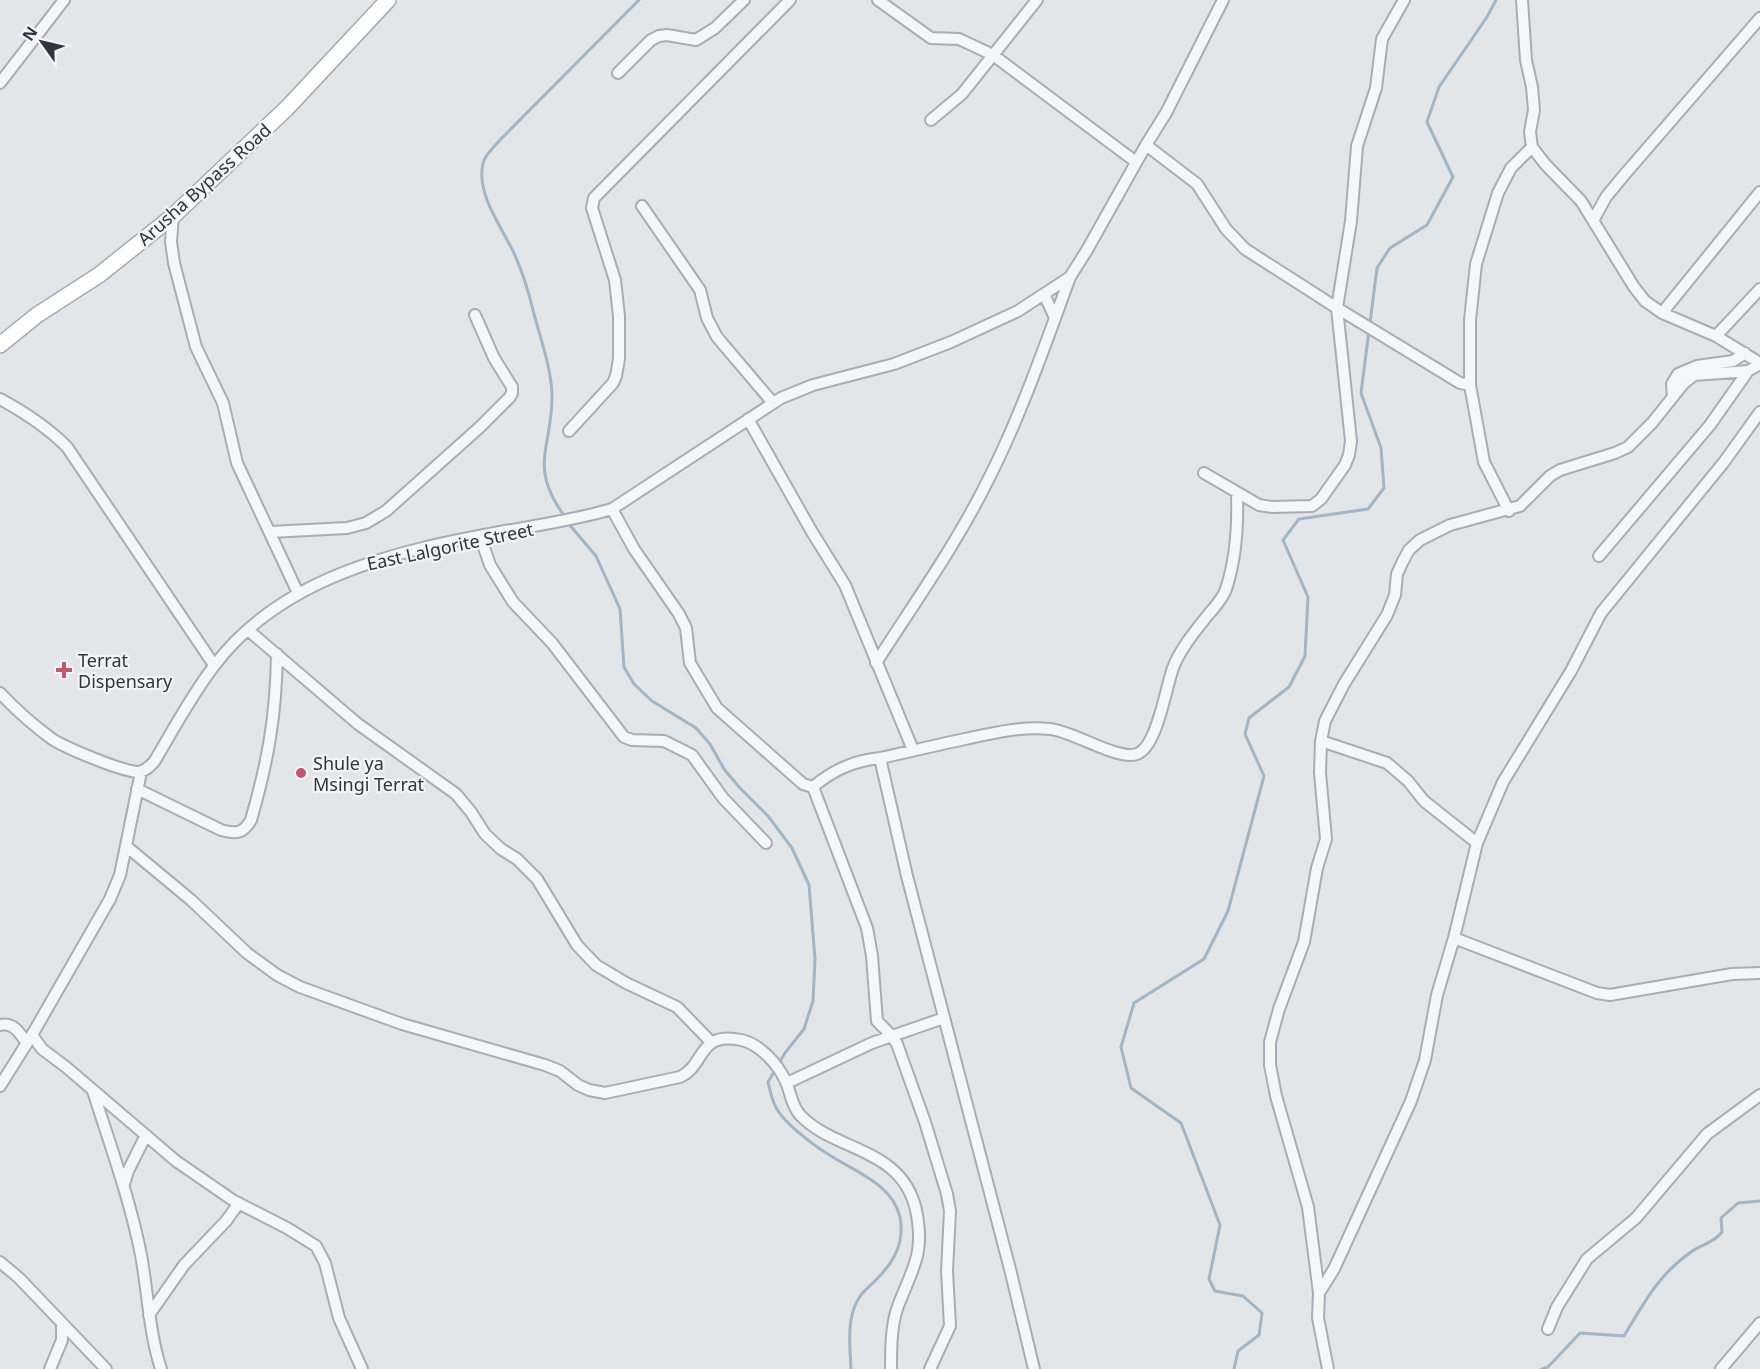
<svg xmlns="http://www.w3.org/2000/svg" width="1760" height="1369" font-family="'Noto Sans',sans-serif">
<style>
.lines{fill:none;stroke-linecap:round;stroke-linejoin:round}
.stream{stroke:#a2b5c5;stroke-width:3}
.minor-casing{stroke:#a9adb3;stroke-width:14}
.primary-casing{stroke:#a3abb4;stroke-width:18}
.minor{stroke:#f5f6f8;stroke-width:10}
.primary{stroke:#fff;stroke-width:15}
.poi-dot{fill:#bf576e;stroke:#f2f4f7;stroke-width:2}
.labels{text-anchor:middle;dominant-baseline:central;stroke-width:4.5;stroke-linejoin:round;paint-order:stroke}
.street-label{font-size:18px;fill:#2d353f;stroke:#f2f4f7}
.poi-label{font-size:18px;fill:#2d353f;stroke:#f2f4f7;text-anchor:start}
</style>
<rect width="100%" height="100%" fill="#e3e6e9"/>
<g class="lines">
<path class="stream" d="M 565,517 C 527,465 553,448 552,394 C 551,368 541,340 534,314 C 529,293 523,273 514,253 C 501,226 476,194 483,163 C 485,155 494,147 499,141 L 639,0
M 568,523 L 596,556 L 620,609 L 624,667 L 634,684 L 652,701 L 696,728 L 710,744 L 724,769 L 740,788 L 768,816 L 792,848 L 809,885 L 815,959 L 813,1001 L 804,1029 L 785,1053 L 768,1082 C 771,1094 773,1106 781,1115 C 792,1129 816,1147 831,1156 C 856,1172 892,1184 900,1217 C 905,1244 893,1263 875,1281 C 870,1286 862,1292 859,1298 C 846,1318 850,1346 851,1369
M 1234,1369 L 1238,1351 L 1259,1335 L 1262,1313 L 1243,1296 L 1215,1291 L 1209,1279 L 1220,1225 L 1181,1123 L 1131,1088 L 1121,1047 L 1134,1003 L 1204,959 L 1228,911 L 1264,776 L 1245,734 L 1249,718 L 1289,687 L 1305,656 L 1308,597 L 1283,540 L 1299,519 L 1368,509 L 1384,488 L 1381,448 L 1361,393 L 1377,268 L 1390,248 L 1427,225 L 1453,177 L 1427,122 L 1439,87 L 1487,17 L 1496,0
M 1542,1369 L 1548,1367 L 1580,1333 L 1624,1336 C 1644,1303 1658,1275 1691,1252 C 1702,1244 1714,1243 1722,1232 L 1721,1218 L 1738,1203 L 1760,1201"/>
<g class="minor-casing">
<path id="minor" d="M 878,0 L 931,38 L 959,39 L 993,55 L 1136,162
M 1522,0 L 1526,60 L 1532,87 L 1534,110 L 1530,132 L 1532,147 L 1545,164 L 1581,201 L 1634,287 L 1645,301 L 1662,313 L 1716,336 L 1760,363
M 618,73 L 651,40 L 659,36 L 667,35 L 696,40 L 715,28 L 744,0
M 0,83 L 64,0
M 931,120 L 962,94 L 1037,0
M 1146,145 L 1197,184 L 1226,229 L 1245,249 L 1337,308 L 1460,383 L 1470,385
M 642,206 L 700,290 L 707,318 L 717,337 L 773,403
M 173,216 L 171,242 L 174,263 L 196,347 L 223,403 L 237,463 L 298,593
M 1594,219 L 1606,197 L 1625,174 L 1760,18
M 1044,294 L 1055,318
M 1662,313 L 1760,192
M 1716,336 L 1760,289
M 1673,397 L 1672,384 L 1678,374 L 1697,366 L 1733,361 L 1745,353
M 0,399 C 24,412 48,428 67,447 L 214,665
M 748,419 L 812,532 L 845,585 L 913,750
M 569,431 L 613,383 L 616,376 L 619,359 L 619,316 L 615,280 L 592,208 L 594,198 L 790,0
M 1204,473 L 1259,505 L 1272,507 L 1312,506 L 1321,499 L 1345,465 L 1349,455 L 1351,441 L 1337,308 L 1351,221 L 1357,146 L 1376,88 L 1382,39 L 1404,0
M 612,509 L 634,549 L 679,614 L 686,628 L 690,663 L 717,708 L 803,784 L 813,787 C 833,770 853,761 880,758 C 908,752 936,745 965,739 C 993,733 1021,726 1050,729 C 1073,731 1118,761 1137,754 C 1157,747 1166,687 1173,668 C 1180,649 1196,630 1208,615 C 1215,607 1223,598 1226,589 C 1236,559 1238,524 1237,494
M 1509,511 L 1484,462 L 1470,385 L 1470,320 L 1476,264 L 1498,193 L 1511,168 L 1532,147
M 270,532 L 347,528 L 366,523 L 386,511 L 480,427 L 510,397 L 512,393 L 512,387 L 494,358 L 475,315
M 480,536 L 490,565 L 513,602 L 552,643 L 624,737 L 632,740 L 664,741 L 692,755 L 723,798 L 766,843
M 1599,556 L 1710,425 L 1748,371
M 248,630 L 358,724 L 456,794 L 471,812 L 485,834 L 501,849 L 517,859 L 537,879 L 577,945 L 596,965 L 626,983 L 677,1007 L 711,1042
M 876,663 C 913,605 953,549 984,488 C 1019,421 1044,348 1070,277
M 0,693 C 16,710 33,725 52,739 C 66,748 123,772 139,772 C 145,771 149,767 154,762 C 173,730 191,696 214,666 C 281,577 396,551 500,532 C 538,525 575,520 612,509 L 781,398 L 813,385 L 894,364 L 951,342 L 1018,311 L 1070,277 L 1087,250 L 1146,145 L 1166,113 L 1223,0
M 1321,741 L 1387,763 L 1408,781 L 1424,801 L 1477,843
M 880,758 L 907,876 L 1011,1273 L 1034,1369
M 141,772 L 120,875 L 110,899 L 32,1035 L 42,1049 L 66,1067 L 176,1161 L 234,1201 L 287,1228 L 316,1246 L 325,1263 L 339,1318 L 362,1369
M 813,787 L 867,928 L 872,956 L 877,1021 L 892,1036 L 897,1044 L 925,1122 L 947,1194 L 950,1211 L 947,1271 L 950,1326 L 930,1369
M 137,789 L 221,830 C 236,834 243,834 251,820 C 268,761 276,716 277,654
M 126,846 L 191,900 L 247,953 L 277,975 L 300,987 L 402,1024 L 545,1065 L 560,1071 L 578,1085 L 589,1090 L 605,1093 L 680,1077 C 706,1065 697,1031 741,1040 C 760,1044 778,1064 786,1082 C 791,1093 791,1105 800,1115 C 835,1152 902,1147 916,1210 C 925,1254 913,1267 898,1306 C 891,1325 891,1349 891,1369
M 1454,938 L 1597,993 L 1610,995 L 1732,974 L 1760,973
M 0,1025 C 13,1022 19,1032 26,1042
M 787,1083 L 872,1043 L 944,1018
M 0,1086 L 32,1035
M 93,1091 C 110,1145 130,1199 141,1255 C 148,1293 149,1332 161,1369
M 124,1184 L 128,1171 L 146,1135
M 0,1262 L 19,1278 L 106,1369
M 1319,1293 L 1334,1269 L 1411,1101 L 1425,1060 L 1437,995 L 1454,938 L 1477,843 L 1503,782 L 1571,671 L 1601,613 L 1724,462 L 1760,412
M 149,1315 L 184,1265 L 226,1221 L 239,1203
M 1548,1329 L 1557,1307 L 1587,1259 L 1636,1218 L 1707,1134 L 1760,1095
M 50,1369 L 62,1340 L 62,1324
M 1328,1369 L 1318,1318 L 1319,1293 L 1308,1207 L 1276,1096 L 1270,1065 L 1270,1042 L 1279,1009 L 1304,942 L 1317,868 L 1326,839 L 1320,773 L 1321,741 L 1325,721 L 1344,684 L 1387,615 L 1395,595 L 1397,574 L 1403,561 L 1409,550 L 1420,540 L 1450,525 L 1520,506 L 1550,476 L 1560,470 L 1615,453 L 1628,447 L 1652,423 L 1684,383 L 1694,375 L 1748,371 L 1760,364
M 1721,1369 L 1760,1323"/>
</g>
<g class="primary-casing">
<path id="primary" d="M 0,345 L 37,315 L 99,275 L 173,216 L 287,108 L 388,0"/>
</g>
<use href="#minor" class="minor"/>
<use href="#primary" class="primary"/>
</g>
<g class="poi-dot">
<path d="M61 661h6v6h6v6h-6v6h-6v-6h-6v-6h6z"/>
<circle cx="301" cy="773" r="6"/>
</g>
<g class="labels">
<g class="street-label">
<text transform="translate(204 184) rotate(-42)">Arusha Bypass Road</text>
<text transform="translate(450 546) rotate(-12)">East Lalgorite Street</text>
</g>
<g class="poi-label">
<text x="78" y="660">Terrat<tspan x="78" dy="21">Dispensary</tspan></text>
<text x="313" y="763">Shule ya<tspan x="313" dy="21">Msingi Terrat</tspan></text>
</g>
</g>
<g transform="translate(42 42) rotate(304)" stroke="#f2f4f7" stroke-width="4.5" paint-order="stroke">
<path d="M0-4.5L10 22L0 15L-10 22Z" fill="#2d353f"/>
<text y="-9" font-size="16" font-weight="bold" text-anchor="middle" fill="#2d353f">N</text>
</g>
</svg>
